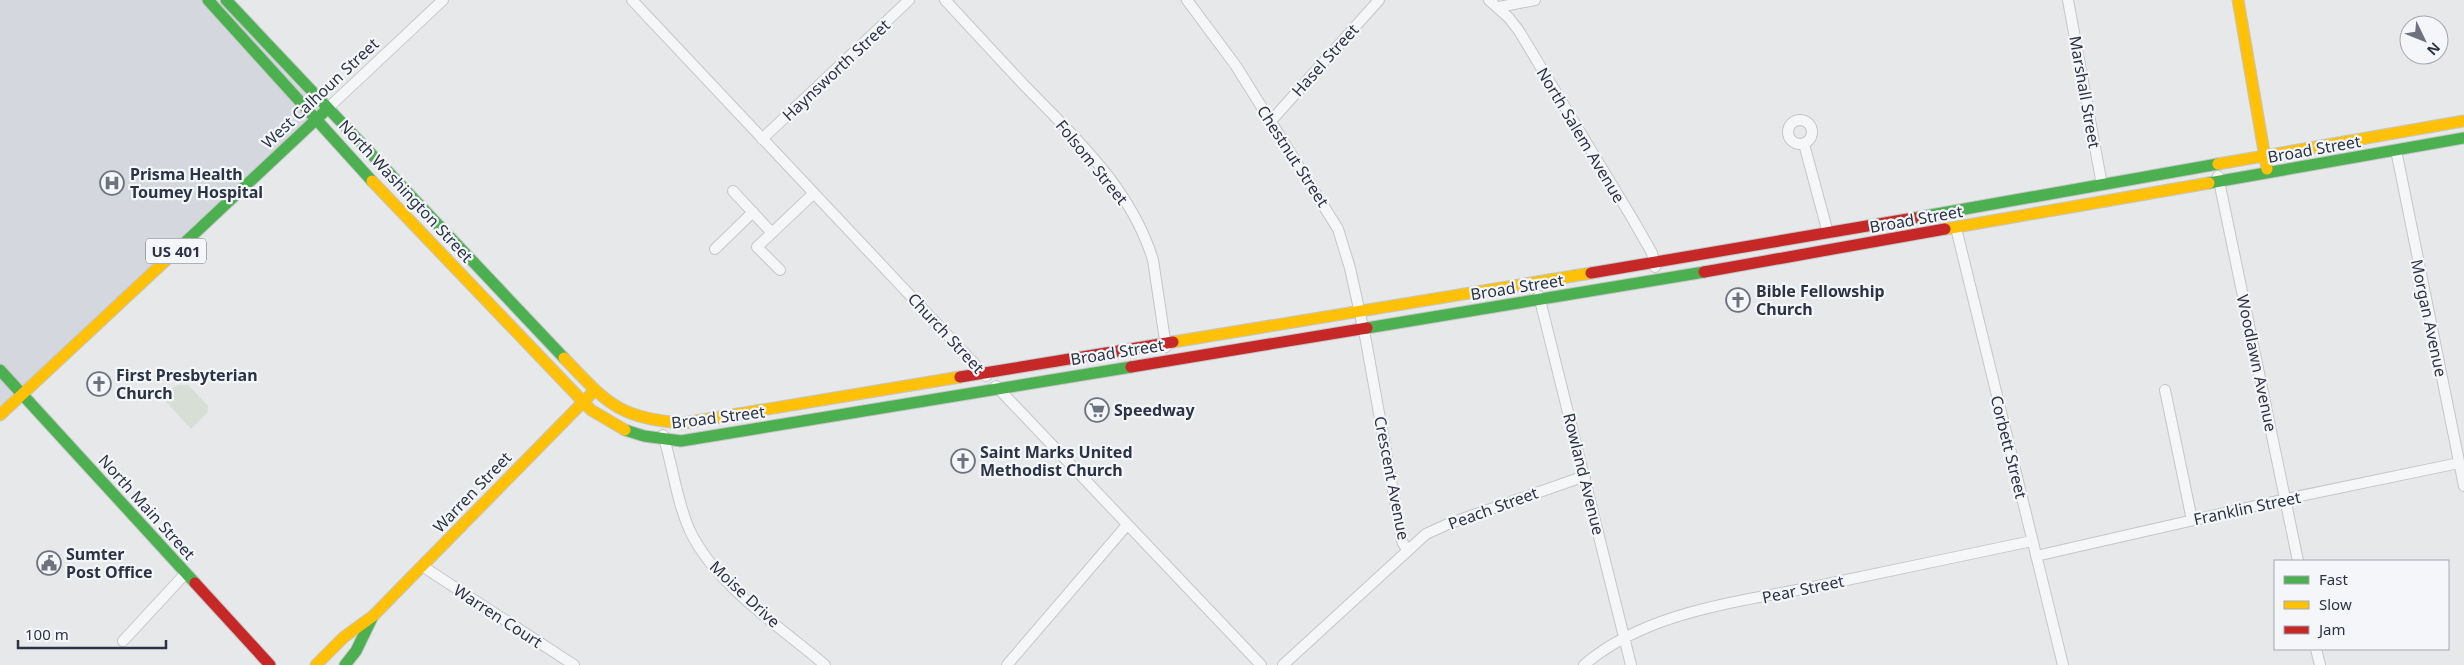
<svg xmlns="http://www.w3.org/2000/svg" width="2464" height="665" font-family="'Noto Sans',sans-serif">
<style>
.built{fill:#d4d7dd}
.green{fill:#d6ded6}
.lines{fill:none;stroke-linecap:round;stroke-linejoin:round}
.street-casing{stroke:#c4c6c8;stroke-width:12}
.fast-casing{stroke:#c4c6c8;stroke-width:13}
.slow-casing{stroke:#c4c6c8;stroke-width:13}
.jam-casing{stroke:#c4c6c8;stroke-width:13}
.street{stroke:#f5f6f7;stroke-width:10}
.fast{stroke:#4caf50;stroke-width:11}
.slow{stroke:#ffc107;stroke-width:11}
.jam{stroke:#c62828;stroke-width:11}
.labels{text-anchor:middle;dominant-baseline:central;stroke-width:4.5;stroke-linejoin:round;paint-order:stroke}
.shield{fill:#f4f6f9;stroke:#676e7b;stroke-width:1}
.shield-label{font-size:15px;font-weight:bold;fill:#2b3445}
.street-label{font-size:16px;fill:#2b3445;stroke:#f4f6f9}
.poi-label{font-size:16px;font-weight:bold;fill:#2b3445;stroke:#f4f6f9;text-anchor:start}
</style>
<rect width="100%" height="100%" fill="#e6e8ea"/>
<path class="built" d="M 0,0 L 218,0 L 323,113 L 0,414 Z"/>
<path class="green" d="M 179,385 L 188,385 L 208,406 L 207,413 L 191,429 L 159,394 Z"/>
<g class="lines">
<g class="street-casing">
<path id="street" d="M 632,0 L 986,376
M 945,0 C 971,28 997,56 1023,84 C 1074,136 1131,188 1153,260 L 1166,347
M 1187,0 L 1236,66 L 1338,229 L 1350,268 L 1366,341 L 1402,541 L 1407,550
M 1489,0 L 1509,18 L 1519,31 L 1632,218 L 1652,253 L 1655,267
M 2068,0 L 2102,185
M 1499,7 L 1535,0
M 328,108 L 443,0
M1788 132a12 12 0 1 1 24 0a12 12 0 1 1-24 0Z
M 1271,121 L 1379,0
M 762,139 L 909,0
M 1804,144 L 1828,233
M 2396,150 L 2464,486
M 2218,176 L 2298,561
M 733,191 L 772,233
M 1956,228 L 2063,665
M 715,249 L 753,212
M 780,270 L 757,247 L 814,193
M 1539,296 L 1631,665
M 996,386 L 1261,665
M 2165,390 L 2192,520
M 663,435 C 673,466 676,500 690,531 C 716,585 779,626 825,665
M 2036,556 L 2286,499 L 2459,463
M 422,566 L 574,665
M 123,641 L 185,574
M 2316,649 L 2320,665
M 1007,665 L 1127,525
M 1283,665 L 1426,534 L 1448,524 L 1585,476
M 1584,665 C 1647,611 1739,602 1818,586 C 1889,571 1961,556 2032,541"/>
</g>
<g class="fast-casing">
<path id="fast" d="M 208,0 L 372,181
M 226,0 L 564,358
M 2209,183 L 2464,138
M 1914,218 L 2218,164
M 178,249 L 324,112
M 1367,328 L 1704,272
M 0,370 L 195,583
M 625,430 L 644,436 L 681,441 L 1131,367
M 345,665 L 356,651 L 372,618"/>
</g>
<g class="slow-casing">
<path id="slow" d="M 2238,0 L 2267,169
M 2218,164 L 2464,121
M 372,181 L 591,410 L 625,430
M 1945,229 L 2209,183
M 1173,342 L 1591,273
M 564,358 C 607,403 619,419 684,423 L 960,377
M 0,415 L 178,249
M 316,665 L 344,637 L 373,616 L 592,393"/>
</g>
<g class="jam-casing">
<path id="jam" d="M 1704,272 L 1945,229
M 1591,273 L 1914,218
M 1131,367 L 1367,328
M 960,377 L 1173,342
M 195,583 L 270,665"/>
</g>
<use href="#street" class="street"/>
<use href="#fast" class="fast"/>
<use href="#slow" class="slow"/>
<use href="#jam" class="jam"/>
</g>
<defs>
<g id="hospital-ring" transform="scale(1.25)"><circle r="9.5" fill="#f4f6f9" stroke="#6c737f" stroke-width="1.5"/><path d="M-5-5h3v3.5h4V-5h3V5h-3V1.5h-4V5h-3Z" fill="#6c737f"/></g>
<g id="church-ring" transform="scale(1.25)"><circle r="9.5" fill="#f4f6f9" stroke="#6c737f" stroke-width="1.5"/><path d="M-1.2-6h2.4v3.5h3.3v2.4h-3.3V6h-2.4V-.1h-3.3v-2.4h3.3Z" fill="#6c737f"/></g>
<g id="supermarket-ring" transform="scale(1.25)"><circle r="9.5" fill="#f4f6f9" stroke="#6c737f" stroke-width="1.5"/><path d="M-6-5.5h2.5l.6 2H6L4.5 2H-2.5L-4.4-4H-6ZM-1.5 3.2a1.3 1.3 0 1 0 .1 0ZM3 3.2a1.3 1.3 0 1 0 .1 0Z" fill="#6c737f"/></g>
<g id="civic-ring" transform="scale(1.25)"><circle r="9.5" fill="#f4f6f9" stroke="#6c737f" stroke-width="1.5"/><path d="M-.6-6.5H3V-4.5H.6V-3L4-1V1h2V6H-6V1h2V-1L-.6-3ZM-1.2 2.5V6h2.4V2.5Z" fill="#6c737f"/></g>
</defs>
<g fill-rule="evenodd">
<use href="#hospital-ring" x="112" y="183"/>
<use href="#church-ring" x="1738" y="300"/>
<use href="#church-ring" x="99" y="384"/>
<use href="#supermarket-ring" x="1097" y="410"/>
<use href="#church-ring" x="963" y="461"/>
<use href="#civic-ring" x="49" y="563"/>
</g>
<g class="labels">
<rect class="shield" x="146" y="238.5" width="60" height="25" rx="4"/>
<g class="shield-label">
<text x="176" y="251">US 401</text>
</g>
<g class="street-label">
<text transform="translate(1325 60) rotate(-48)">Hasel Street</text>
<text transform="translate(836 70) rotate(-43)">Haynsworth Street</text>
<text transform="translate(2085 92) rotate(80)">Marshall Street</text>
<text transform="translate(320 93) rotate(-43)">West Calhoun Street</text>
<text transform="translate(1581 135) rotate(59)">North Salem Avenue</text>
<text transform="translate(2314 149) rotate(-10)">Broad Street</text>
<text transform="translate(1293 156) rotate(57)">Chestnut Street</text>
<text transform="translate(1092 162) rotate(51)">Folsom Street</text>
<text transform="translate(406 191) rotate(47)">North Washington Street</text>
<text transform="translate(1916 219) rotate(-10)">Broad Street</text>
<text transform="translate(1517 287) rotate(-9)">Broad Street</text>
<text transform="translate(2429 318) rotate(78)">Morgan Avenue</text>
<text transform="translate(946 333) rotate(47)">Church Street</text>
<text transform="translate(1117 352) rotate(-9)">Broad Street</text>
<text transform="translate(2257 363) rotate(78)">Woodlawn Avenue</text>
<text transform="translate(718 417) rotate(-7)">Broad Street</text>
<text transform="translate(2009 447) rotate(76)">Corbett Street</text>
<text transform="translate(1584 474) rotate(76)">Rowland Avenue</text>
<text transform="translate(1392 478) rotate(79)">Crescent Avenue</text>
<text transform="translate(472 492) rotate(-46)">Warren Street</text>
<text transform="translate(147 507) rotate(48)">North Main Street</text>
<text transform="translate(1493 508) rotate(-20)">Peach Street</text>
<text transform="translate(2247 508) rotate(-12)">Franklin Street</text>
<text transform="translate(1803 589) rotate(-12)">Pear Street</text>
<text transform="translate(745 594) rotate(43)">Moise Drive</text>
<text transform="translate(498 616) rotate(33)">Warren Court</text>
</g>
<g class="poi-label">
<text x="130" y="174">Prisma Health<tspan x="130" dy="18">Toumey Hospital</tspan></text>
<text x="1756" y="291">Bible Fellowship<tspan x="1756" dy="18">Church</tspan></text>
<text x="116" y="375">First Presbyterian<tspan x="116" dy="18">Church</tspan></text>
<text x="1114" y="410">Speedway</text>
<text x="980" y="452">Saint Marks United<tspan x="980" dy="18">Methodist Church</tspan></text>
<text x="66" y="554">Sumter<tspan x="66" dy="18">Post Office</tspan></text>
</g>
</g>
<rect x="2274" y="560" width="175" height="90" fill="#f4f6f9" stroke="#a4a8b1"/>
<rect x="2284" y="576" width="25" height="8" fill="#4caf50" stroke="#a4a8b1"/>
<text x="2319" y="585" font-size="15" fill="#2b3445">Fast</text>
<rect x="2284" y="601" width="25" height="8" fill="#ffc107" stroke="#a4a8b1"/>
<text x="2319" y="610" font-size="15" fill="#2b3445">Slow</text>
<rect x="2284" y="626" width="25" height="8" fill="#c62828" stroke="#a4a8b1"/>
<text x="2319" y="635" font-size="15" fill="#2b3445">Jam</text>
<g transform="translate(2424 40) rotate(133)"><circle r="24" fill="#f4f6f9" stroke="#a4a8b1"/>
<path d="M0-4L9 19L0 12L-9 19Z" fill="#6c737f"/>
<text y="-8" font-size="14" font-weight="bold" text-anchor="middle" fill="#2b3445">N</text>
</g>
<path d="M18 640v8h148v-8" fill="none" stroke="#2b3445" stroke-width="2.5"/>
<text x="25" y="640" font-size="15" fill="#2b3445" stroke="#f4f6f9" stroke-width="4" paint-order="stroke">100 m</text>
</svg>
